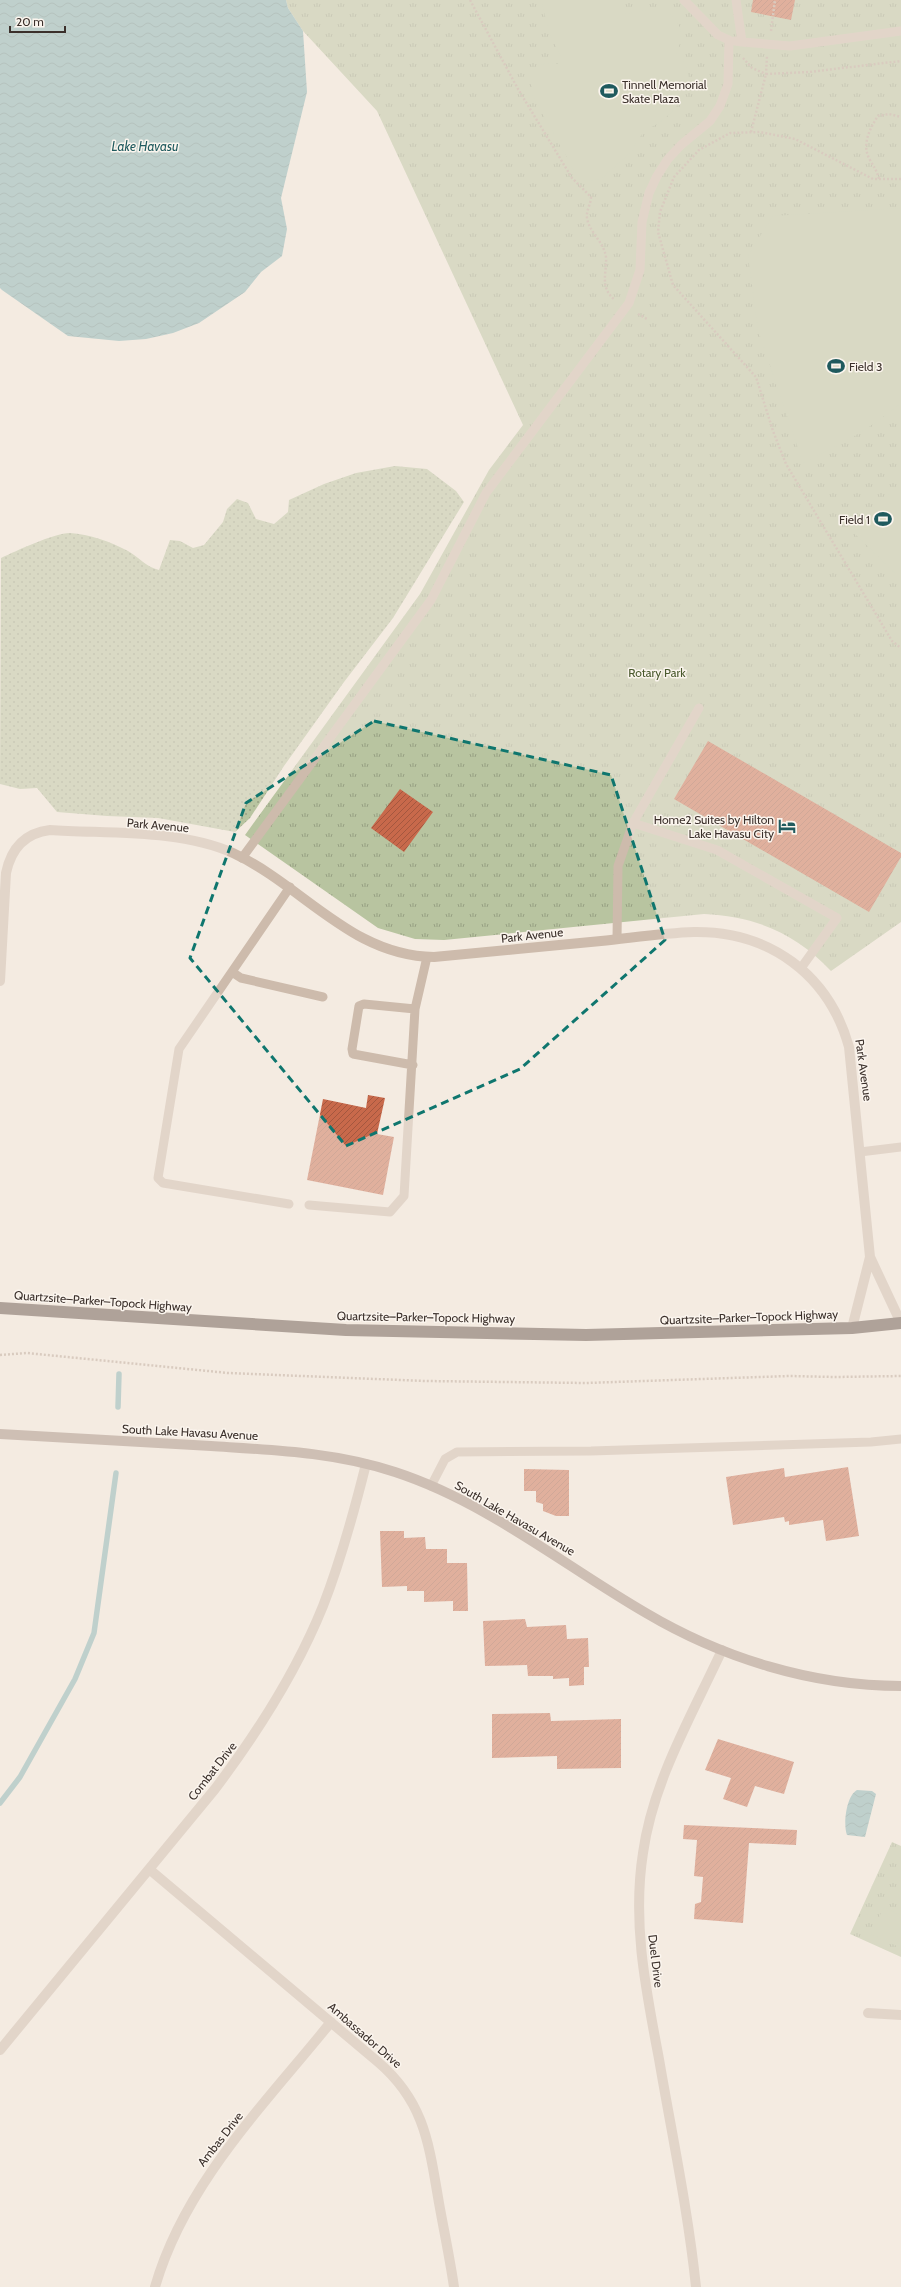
<svg xmlns="http://www.w3.org/2000/svg" width="901" height="2287" font-family="Cabin,sans-serif">
<style>
.grass{fill:url(#grass-dots)}
.park{fill:url(#park-tufts)}
.pitch{fill:#b8c4a0}
.water{fill:url(#water-waves)}
.lines{fill:none;stroke-linecap:round;stroke-linejoin:round}
.stream{stroke:#7fb0b2;stroke-width:5.5}
.building{fill:url(#building-hatch)}
.path{stroke:#b9a596;stroke-width:2.5;stroke-dasharray:2 2;stroke-linecap:butt}
.lane{stroke:#cdbbac;stroke-width:9}
.street{stroke:#cdbbac;stroke-width:10}
.secondary{stroke:#a18a7d;stroke-width:10}
.highway{stroke:#5c4a42;stroke-width:12}
.marked{fill:none;stroke:#0f766e;stroke-width:3;stroke-dasharray:8 5;stroke-linejoin:round}
.labels{text-anchor:middle;dominant-baseline:central;stroke-width:3;stroke-linejoin:round;paint-order:stroke}
.poi-label{font-size:12px;fill:#3b302b;stroke:#fbf5ee;text-anchor:start}
.park-label{font-size:12px;fill:#4a5a2e;stroke:#fbf5ee}
.street-label{font-size:12px;fill:#3b302b;stroke:#fbf5ee}
.water-label{font-size:13px;font-style:italic;fill:#1f5a5e;stroke:#fbf5ee}
</style>
<defs>
<pattern id="grass-dots" width="8" height="8" patternUnits="userSpaceOnUse"><rect width="8" height="8" fill="#b8c4a0"/><path d="M2 2h.1M6 6h.1" fill="none" stroke="#97a083" stroke-width="1.8" stroke-linecap="round"/></pattern>
<pattern id="park-tufts" width="24" height="20" patternUnits="userSpaceOnUse"><rect width="24" height="20" fill="#b8c4a0"/><path d="M3 7l-1-3M5 7V3M7 7l1-3M15 17l-1-3M17 17v-4M19 17l1-3" fill="none" stroke="#97a083"/></pattern>
<pattern id="water-waves" width="16" height="10" patternUnits="userSpaceOnUse"><rect width="16" height="10" fill="#7fb0b2"/><path d="M0 5q4-4 8 0t8 0" fill="none" stroke="#699091"/></pattern>
<pattern id="building-hatch" width="6" height="6" patternUnits="userSpaceOnUse"><rect width="6" height="6" fill="#c8694b"/><path d="M-1 1l2-2M0 6l6-6M5 7l2-2" fill="none" stroke="#a4573f"/></pattern>
</defs>
<rect width="100%" height="100%" fill="#f4ebe1"/>
<path class="grass" d="M 395,466 L 427,469 L 456,491 L 464,502 L 393,618 L 344,682 L 284,766 L 250,818 L 235,832 L 158,818 L 107,816 L 57,812 L 37,788 L 20,789 L 0,784 L 1,558 C 16,551 54,533 70,533 C 89,534 111,542 128,551 C 140,558 146,567 159,570 L 170,540 L 180,541 L 193,548 L 204,545 L 223,522 L 227,509 L 237,499 L 248,503 L 256,519 L 274,524 L 288,512 L 289,500 L 324,484 L 356,473 Z"/>
<path class="park" d="M 286,0 L 901,0 L 901,922 L 831,971 C 797,934 755,916 704,914 L 444,940 L 415,939 L 378,928 L 245,835 L 420,594 L 489,470 L 523,425 L 377,111 L 303,31 L 288,8 Z
M 892,1842 L 901,1846 L 901,1957 L 850,1934 Z"/>
<path class="pitch" d="M 539,0 L 623,0 L 625,14 L 646,10 L 667,10 C 683,26 684,34 676,55 L 683,59 C 686,66 689,73 689,80 C 689,98 661,127 645,129 L 631,152 L 601,179 L 589,181 L 579,179 L 532,95 L 532,74 C 540,64 545,61 558,64 L 561,57 L 549,32 L 542,3 Z
M 901,208 L 901,403 C 870,429 840,445 803,463 L 758,330 L 748,255 L 773,216 Z
M 901,485 L 901,579 L 854,533 L 877,504 Z
M 884,1907 L 901,1915 L 901,1948 L 871,1934 Z"/>
<path class="water" d="M 0,0 L 286,0 L 288,8 L 303,31 L 307,92 L 281,198 L 287,229 L 282,256 L 261,272 L 245,292 L 199,323 L 173,333 L 146,339 L 119,341 L 68,336 L 2,290 L 0,288 Z
M 857,1790 L 872,1791 L 876,1794 L 865,1837 L 847,1835 C 843,1825 846,1796 857,1790 Z"/>
<g class="lines">
<path class="stream" d="M 118,1407 L 119,1374
M 0,1803 L 20,1777 L 75,1679 L 94,1633 L 116,1473"/>
</g>
<path class="building" d="M 753,0 L 795,0 L 791,20 L 751,12 Z
M 708,741 L 901,853 L 901,857 L 869,912 L 674,799 Z
M 400,789 L 433,812 L 404,852 L 371,828 Z
M 368,1095 L 385,1098 L 377,1134 L 394,1137 L 383,1195 L 307,1180 L 323,1099 L 366,1108 Z
M 848,1467 L 859,1536 L 826,1541 L 823,1520 L 789,1525 L 789,1521 L 785,1522 L 784,1517 L 733,1525 L 726,1477 L 784,1468 L 785,1477 Z
M 524,1469 L 569,1470 L 569,1516 L 556,1516 L 543,1511 L 543,1504 L 536,1502 L 536,1491 L 524,1491 Z
M 380,1531 L 404,1531 L 404,1538 L 425,1537 L 426,1549 L 447,1549 L 447,1563 L 467,1563 L 468,1611 L 453,1611 L 453,1601 L 424,1602 L 424,1591 L 407,1591 L 407,1586 L 382,1587 Z
M 525,1619 L 527,1627 L 566,1625 L 567,1639 L 588,1638 L 589,1667 L 584,1667 L 584,1685 L 569,1686 L 569,1678 L 553,1679 L 553,1676 L 528,1676 L 527,1665 L 485,1666 L 483,1621 Z
M 550,1713 L 551,1721 L 621,1719 L 621,1768 L 557,1769 L 557,1756 L 492,1758 L 492,1714 Z
M 718,1739 L 794,1762 L 784,1794 L 755,1786 L 747,1807 L 723,1799 L 731,1778 L 705,1770 Z
M 684,1825 L 797,1830 L 796,1845 L 749,1843 L 743,1923 L 694,1919 L 695,1904 L 701,1902 L 703,1877 L 694,1876 L 697,1840 L 683,1839 Z"/>
<g class="lines">
<path class="path" d="M 470,0 L 518,89 L 572,178 L 591,197 C 591,204 586,210 587,218 C 589,232 604,242 606,257 C 607,274 599,287 615,300
M 771,31 L 775,0
M 743,58 L 752,68 L 766,74 L 767,56
M 751,132 L 766,74 L 809,72 L 901,61
M 879,179 C 877,171 874,167 870,160 C 861,145 870,128 878,116 L 889,114 L 901,117
M 901,179 L 873,179 L 795,139 L 760,132 L 730,133 L 699,150 L 674,177 L 660,212 L 658,232 L 673,285 L 756,377 L 773,431 L 786,464 L 892,641 L 901,648
M 638,314 L 647,319
M 0,1355 L 27,1353 L 228,1373 L 425,1381 L 586,1383 L 789,1376 L 836,1377 L 901,1376"/>
<path class="lane" d="M 735,41 L 742,42 L 736,0
M 742,42 L 790,46 L 901,31
M 699,708 L 633,823 L 717,850 L 837,918 L 801,968
M 242,858 L 431,600 L 486,493 L 629,303 L 640,270 L 642,222 L 649,193 L 657,176 L 668,159 L 681,145 L 710,121 L 720,106 L 728,84 L 729,40 L 718,35 L 684,0
M 617,939 L 618,866 L 633,823
M 232,972 L 241,978 L 323,997
M 413,1065 L 353,1054 L 352,1049 L 359,1006 L 364,1004 L 415,1009
M 860,1152 L 901,1147
M 289,1204 L 163,1183 L 158,1178 L 179,1049 L 290,887
M 309,1205 L 390,1212 L 404,1196 L 415,1009 L 427,957
M 431,1486 L 445,1459 L 457,1452 L 591,1451 L 871,1442 L 901,1439"/>
<path class="street" d="M 0,981 L 6,873 C 11,849 25,833 50,830 C 108,834 179,829 233,853 C 304,886 351,956 434,957 C 490,952 545,946 601,941 C 631,938 663,933 694,932 C 770,931 829,975 849,1047 L 870,1257 L 852,1328
M 870,1257 L 901,1323
M 149,1869 L 378,2062 C 425,2102 429,2145 439,2203 C 444,2231 450,2259 454,2287
M 868,2013 L 901,2015
M 0,2050 L 215,1789 C 258,1732 296,1673 323,1606 C 341,1560 354,1512 366,1464
M 155,2287 C 185,2183 265,2104 331,2022
M 696,2287 C 688,2210 672,2135 659,2059 C 646,1990 632,1923 643,1853 C 653,1781 692,1715 722,1650"/>
<path class="secondary" d="M 0,1434 C 70,1438 140,1442 211,1446 C 273,1450 335,1452 395,1472 C 487,1502 563,1565 646,1613 C 722,1658 812,1686 901,1686"/>
<path class="highway" d="M 0,1308 L 346,1330 L 586,1335 L 852,1328 L 901,1323"/>
</g>
<path d="M0 0H901V2287H0ZM 374,721 L 611,775 L 665,940 L 520,1069 L 346,1146 L 190,958 L 246,803 Z" fill="#f4ebe1" fill-opacity=".55" fill-rule="evenodd"/>
<path class="marked" d="M 374,721 L 611,775 L 665,940 L 520,1069 L 346,1146 L 190,958 L 246,803 Z"/>
<defs>
<g id="stadium-bare" transform="scale(1.38)"><path d="M0-5a6.5 5 0 1 0 0 10a6.5 5 0 1 0 0-10ZM-3.5-1.8h7v3.6h-7Z" fill="#1f5a5e" stroke="#fbf5ee" stroke-width="2.5" paint-order="stroke"/></g>
<g id="hotel-bare" transform="scale(1.38)"><path d="M-6-4.5h1.5V1H6V5H4.5V3h-9V5H-6ZM-4 0a1.8 1.8 0 1 1 3.6 0ZM.5 0V-2.5h3Q6-2.5 6 0Z" fill="#1f5a5e" stroke="#fbf5ee" stroke-width="2.5" paint-order="stroke"/></g>
</defs>
<g fill-rule="evenodd">
<use href="#stadium-bare" x="609" y="91"/>
<use href="#stadium-bare" x="836" y="366"/>
<use href="#stadium-bare" x="883" y="519"/>
<use href="#hotel-bare" x="787" y="826"/>
</g>
<g class="labels">
<g class="poi-label">
<text x="622" y="84">Tinnell Memorial<tspan x="622" dy="14">Skate Plaza</tspan></text>
<text x="849" y="366">Field 3</text>
<text x="870" y="519" text-anchor="end">Field 1</text>
<text x="774" y="819" text-anchor="end">Home2 Suites by Hilton<tspan x="774" dy="14">Lake Havasu City</tspan></text>
</g>
<g class="park-label">
<text x="657" y="672">Rotary Park</text>
</g>
<g class="street-label">
<text transform="translate(158 825) rotate(5)">Park Avenue</text>
<text transform="translate(532 935) rotate(-6)">Park Avenue</text>
<text transform="translate(864 1070) rotate(82)">Park Avenue</text>
<text transform="translate(103 1301) rotate(4)">Quartzsite–Parker–Topock Highway</text>
<text transform="translate(426 1317) rotate(1)">Quartzsite–Parker–Topock Highway</text>
<text transform="translate(749 1317) rotate(-2)">Quartzsite–Parker–Topock Highway</text>
<text transform="translate(190 1432) rotate(3)">South Lake Havasu Avenue</text>
<text transform="translate(515 1518) rotate(30)">South Lake Havasu Avenue</text>
<text transform="translate(212 1771) rotate(-52)">Combat Drive</text>
<text transform="translate(656 1961) rotate(83)">Duel Drive</text>
<text transform="translate(365 2035) rotate(41)">Ambassador Drive</text>
<text transform="translate(220 2139) rotate(-52)">Ambas Drive</text>
</g>
<g class="water-label">
<text x="145" y="146">Lake Havasu</text>
</g>
</g>
<path d="M10 26v6h55v-6" fill="none" stroke="#3b302b" stroke-width="2"/>
<text x="16" y="26" font-size="12" fill="#3b302b" stroke="#fbf5ee" stroke-width="3" paint-order="stroke">20 m</text>
</svg>
